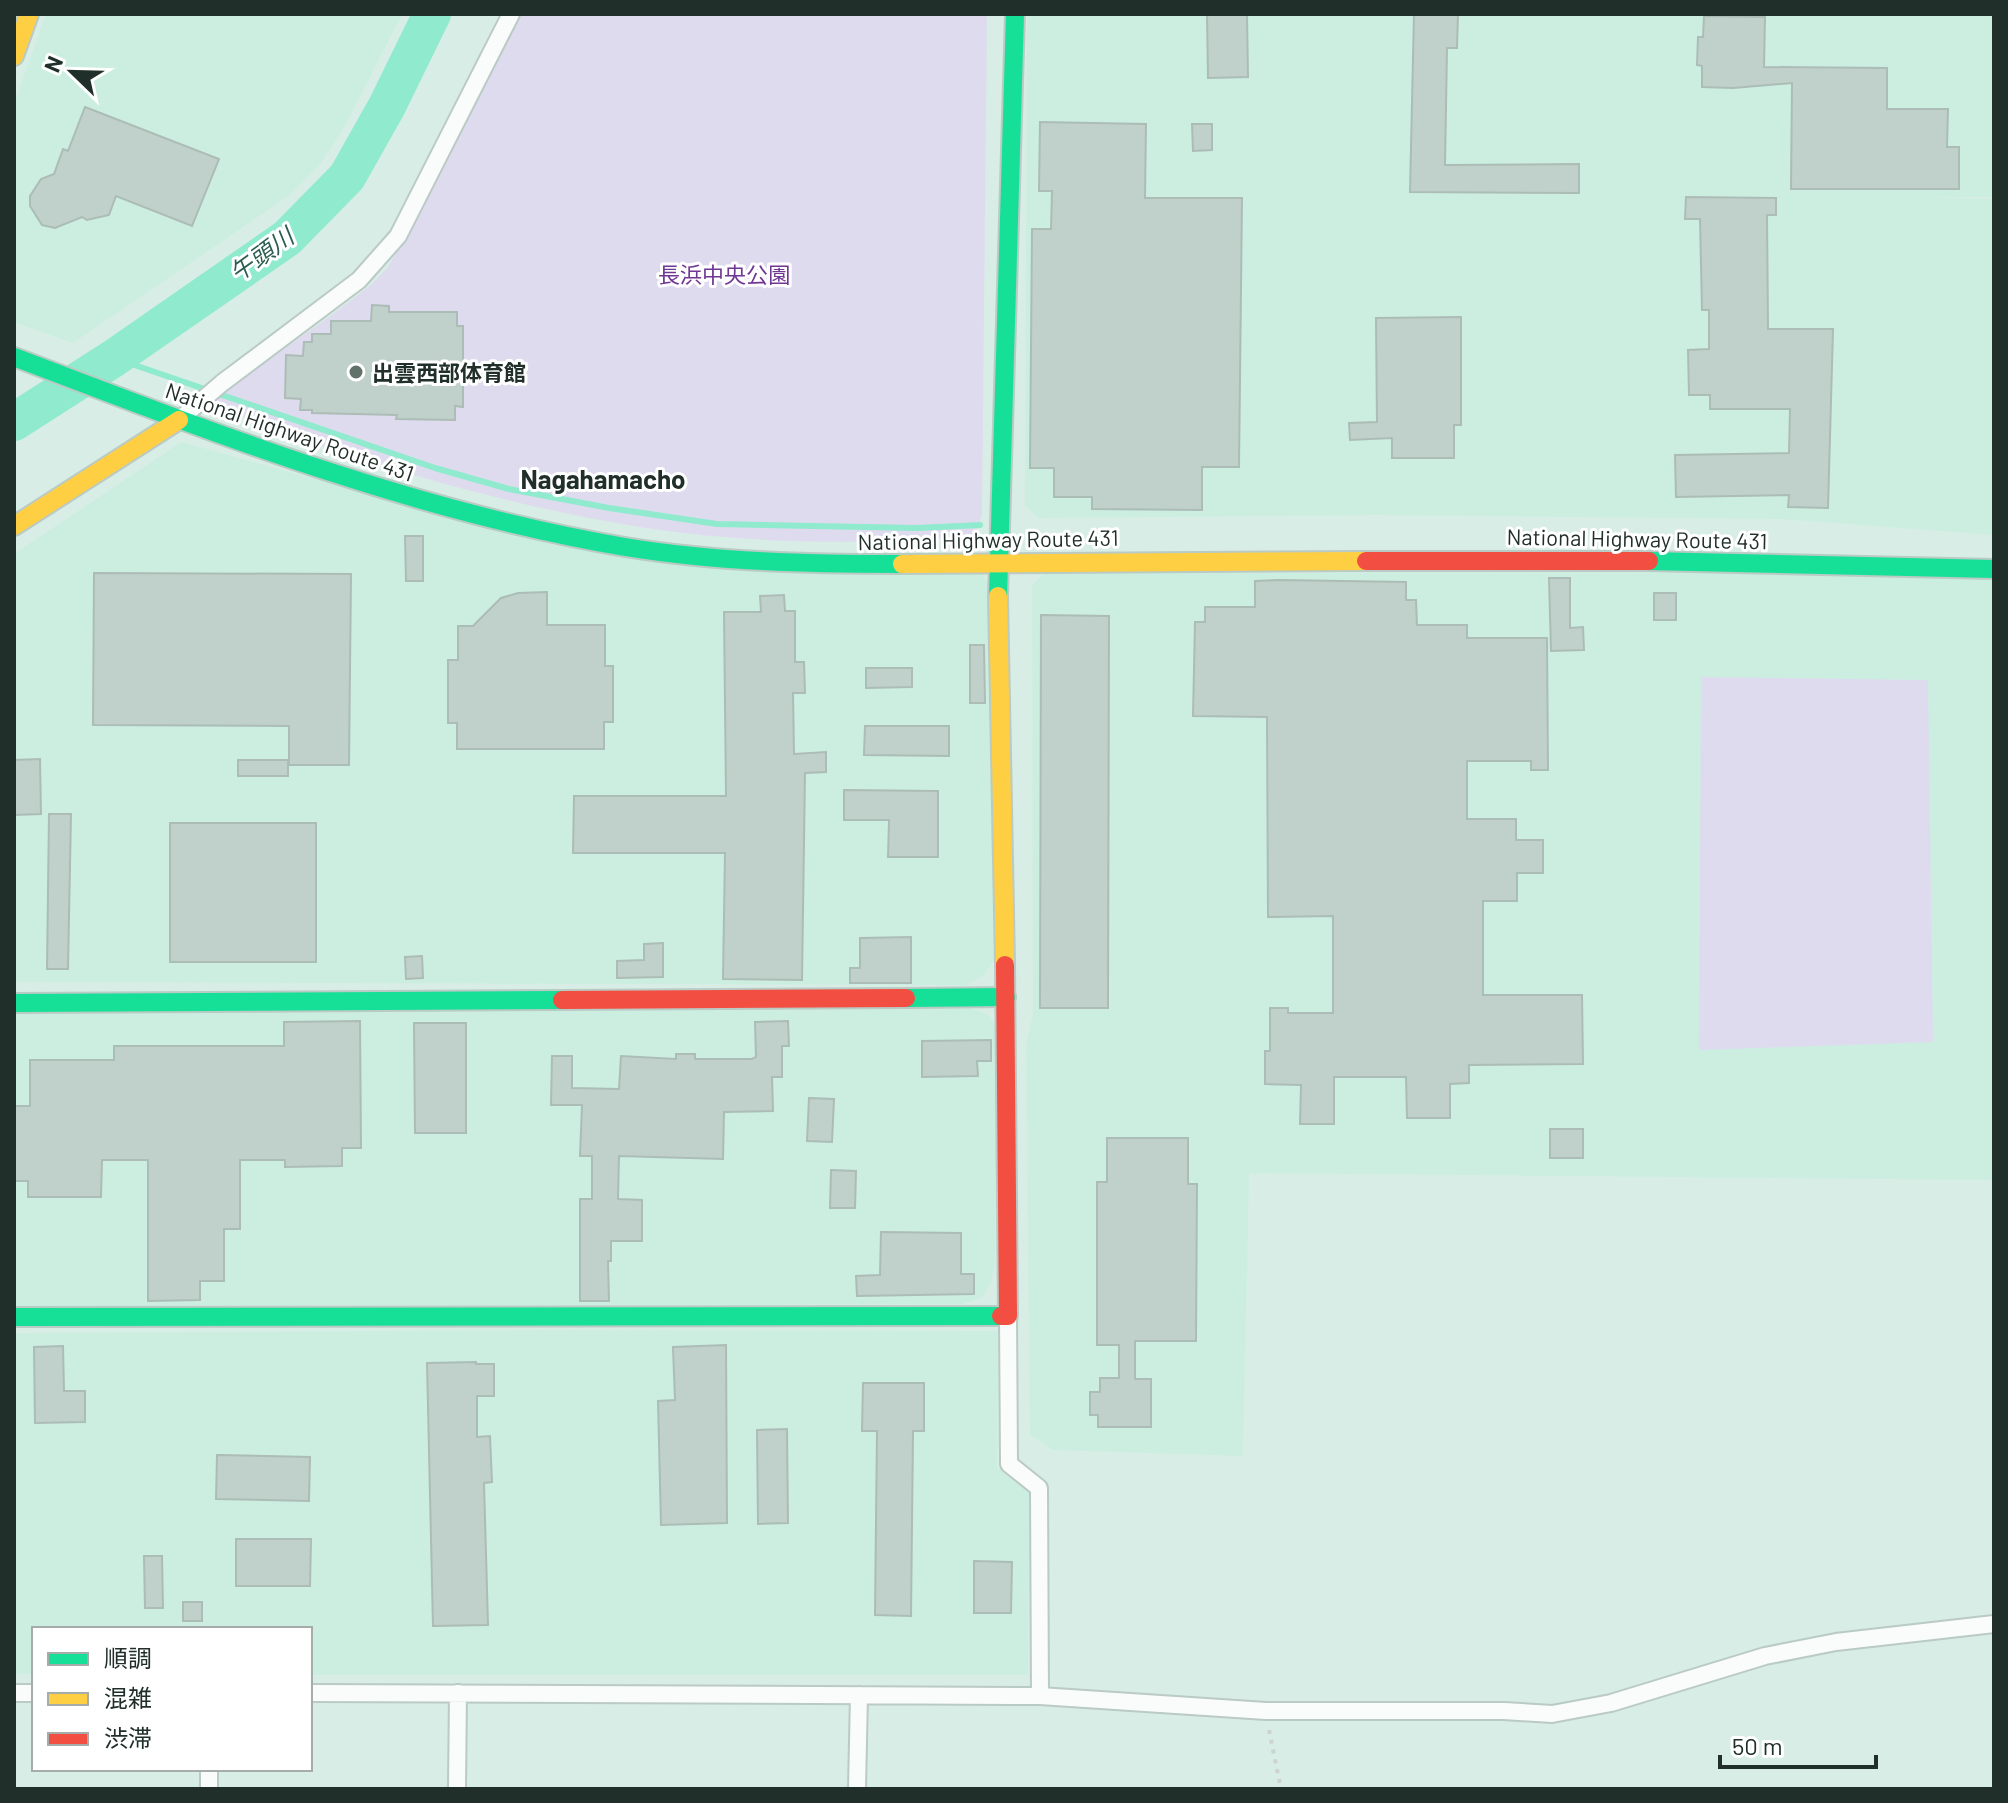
<svg xmlns="http://www.w3.org/2000/svg" width="2008" height="1803" font-family="Barlow,'Noto Sans JP',sans-serif">
<style>
.built{fill:#cbeee1}
.green{fill:#dfdbef}
.lines{fill:none;stroke-linecap:round;stroke-linejoin:round}
.stream{stroke:#90eacd;stroke-width:6}
.river{stroke:#90eacd;stroke-width:38}
.building{fill:#c0d0ca;stroke:#acbcb6;stroke-width:2}
.street-casing{stroke:#bacac4;stroke-width:20}
.fast-casing{stroke:#bacac4;stroke-width:22}
.slow-casing{stroke:#bacac4;stroke-width:22}
.jam-casing{stroke:#bacac4;stroke-width:22}
.path{stroke:#ccd3d0;stroke-width:4;stroke-dasharray:4 6;stroke-linecap:butt}
.street{stroke:#f9fcfb;stroke-width:16}
.fast{stroke:#16e098;stroke-width:18}
.slow{stroke:#ffcf43;stroke-width:18}
.jam{stroke:#f24e42;stroke-width:18}
.poi-dot{fill:#61726b;stroke:#fff;stroke-width:3}
.labels{text-anchor:middle;dominant-baseline:central;stroke-width:6;stroke-linejoin:round;paint-order:stroke}
.park-label{font-size:22px;fill:#703793;stroke:#fff}
.poi-label{font-size:22px;font-weight:bold;fill:#212f2a;stroke:#fff;text-anchor:start}
.street-label{font-size:22px;fill:#212f2a;stroke:#fff}
.water-label{font-size:24px;font-style:italic;fill:#2c5e4f;stroke:#fff}
.quarter-label{font-size:26px;font-weight:bold;fill:#212f2a;stroke:#fff}
</style>
<rect width="100%" height="100%" fill="#d8ede5"/>
<path class="built" d="M 46,14 L 402,14 L 345,126 L 320,164 L 287,197 L 73,343 L 14,322 L 14,104 Z
M 1027,14 L 1994,14 L 1994,197 L 1912,197 L 1994,199 L 1994,535 L 1782,519 L 1374,515 L 1038,518 L 1025,505 Z
M 181,442 L 553,545 L 978,569 L 992,587 L 996,956 L 985,974 L 967,985 L 14,982 L 14,554 Z
M 1891,572 L 1994,579 L 1994,1180 L 1249,1173 L 1243,1456 L 1053,1450 L 1030,1434 L 1026,1046 L 1033,1012 L 1032,586 L 1044,573 Z
M 971,1008 L 987,1014 L 997,1028 L 995,1265 L 990,1285 L 981,1298 L 962,1304 L 14,1306 L 14,1011 Z
M 546,1330 L 998,1331 L 997,1468 L 1029,1493 L 1028,1675 L 310,1675 L 310,1629 L 34,1629 L 34,1674 L 14,1674 L 14,1333 Z"/>
<path class="green" d="M 522,14 L 987,14 L 982,515 L 976,532 L 967,537 C 860,545 747,544 640,527 C 493,503 352,460 214,407 L 211,401 L 333,314 L 372,284 L 388,267 L 433,189 Z
M 1701,677 L 1928,680 L 1933,1042 L 1699,1050 Z"/>
<g class="lines">
<path class="stream" d="M 114,358 L 435,468 L 509,489 L 609,508 L 717,524 L 917,528 L 980,525"/>
<path class="river" d="M 14,422 L 114,358 L 287,238 L 347,177 L 387,106 L 432,14"/>
</g>
<path class="building" d="M 1207,14 L 1247,14 L 1248,77 L 1208,78 Z
M 1414,14 L 1458,14 L 1457,48 L 1447,48 L 1445,165 L 1579,164 L 1579,193 L 1410,192 Z
M 1704,16 L 1765,17 L 1764,67 L 1887,68 L 1887,109 L 1948,109 L 1947,147 L 1959,147 L 1959,189 L 1791,189 L 1792,83 L 1733,88 L 1702,87 L 1702,66 L 1697,65 L 1698,37 L 1703,37 Z
M 85,107 L 219,159 L 192,226 L 116,196 L 109,215 L 87,220 L 82,217 L 55,228 L 42,225 L 30,206 L 30,196 L 41,179 L 54,174 L 63,149 L 68,151 Z
M 1040,122 L 1146,124 L 1145,198 L 1242,198 L 1239,467 L 1202,467 L 1202,510 L 1092,509 L 1092,497 L 1054,497 L 1054,468 L 1030,468 L 1032,229 L 1051,229 L 1052,191 L 1039,191 Z
M 1192,124 L 1212,124 L 1212,150 L 1193,151 Z
M 1686,197 L 1776,198 L 1776,215 L 1767,215 L 1768,329 L 1833,329 L 1828,508 L 1788,507 L 1789,495 L 1676,497 L 1675,455 L 1789,453 L 1790,409 L 1710,409 L 1710,395 L 1689,395 L 1688,350 L 1709,349 L 1709,310 L 1702,310 L 1700,219 L 1685,219 Z
M 372,305 L 389,306 L 389,312 L 457,312 L 457,326 L 463,326 L 463,407 L 455,406 L 455,420 L 396,419 L 397,415 L 312,413 L 312,410 L 300,410 L 301,399 L 285,398 L 286,355 L 303,356 L 304,342 L 312,342 L 312,334 L 331,334 L 331,321 L 371,321 Z
M 1461,317 L 1461,425 L 1454,425 L 1454,458 L 1392,458 L 1392,438 L 1350,440 L 1349,423 L 1377,422 L 1376,318 Z
M 405,536 L 423,536 L 423,581 L 406,581 Z
M 94,573 L 351,574 L 349,765 L 289,765 L 289,726 L 93,725 Z
M 1549,578 L 1570,578 L 1570,628 L 1583,627 L 1584,650 L 1551,651 Z
M 1279,580 L 1406,582 L 1406,600 L 1416,600 L 1417,625 L 1467,625 L 1467,638 L 1547,638 L 1548,770 L 1531,770 L 1531,761 L 1467,761 L 1467,819 L 1516,819 L 1516,840 L 1543,840 L 1543,873 L 1517,873 L 1517,901 L 1483,901 L 1483,995 L 1582,995 L 1583,1064 L 1469,1065 L 1469,1083 L 1450,1084 L 1450,1118 L 1407,1118 L 1406,1077 L 1334,1077 L 1334,1124 L 1300,1124 L 1301,1085 L 1265,1084 L 1265,1051 L 1270,1051 L 1270,1008 L 1288,1008 L 1288,1013 L 1333,1013 L 1333,916 L 1268,917 L 1267,717 L 1193,716 L 1195,622 L 1205,622 L 1205,607 L 1255,607 L 1255,581 Z
M 547,592 L 547,625 L 605,625 L 605,666 L 613,666 L 613,722 L 604,722 L 604,749 L 457,749 L 457,723 L 448,723 L 448,660 L 458,660 L 458,626 L 473,626 L 501,598 L 518,593 Z
M 1654,593 L 1676,593 L 1676,620 L 1654,620 Z
M 784,595 L 785,611 L 795,611 L 795,662 L 804,662 L 805,693 L 793,693 L 794,754 L 826,752 L 826,772 L 805,773 L 802,980 L 723,979 L 725,853 L 573,853 L 574,796 L 726,796 L 724,612 L 761,612 L 760,596 Z
M 1041,615 L 1109,616 L 1108,1008 L 1040,1008 Z
M 970,645 L 984,645 L 985,703 L 970,703 Z
M 866,668 L 912,668 L 912,687 L 866,688 Z
M 865,726 L 949,726 L 949,756 L 864,755 Z
M 40,759 L 41,814 L 14,815 L 14,760 Z
M 238,760 L 288,760 L 288,776 L 238,776 Z
M 844,790 L 938,791 L 938,857 L 888,857 L 889,820 L 844,820 Z
M 49,814 L 71,814 L 68,969 L 47,969 Z
M 170,823 L 316,823 L 316,962 L 170,962 Z
M 911,937 L 911,983 L 850,983 L 850,968 L 860,968 L 860,938 Z
M 663,943 L 663,977 L 617,978 L 617,961 L 644,960 L 644,944 Z
M 422,956 L 423,978 L 406,979 L 405,957 Z
M 360,1021 L 361,1148 L 342,1148 L 342,1166 L 285,1167 L 285,1160 L 240,1160 L 240,1229 L 224,1229 L 224,1281 L 200,1281 L 200,1300 L 148,1301 L 148,1160 L 102,1160 L 101,1197 L 28,1197 L 28,1181 L 14,1181 L 14,1106 L 30,1106 L 30,1060 L 114,1060 L 114,1046 L 284,1046 L 284,1022 Z
M 788,1021 L 789,1046 L 782,1046 L 782,1077 L 772,1077 L 773,1111 L 724,1112 L 723,1159 L 619,1156 L 618,1199 L 642,1200 L 642,1241 L 611,1241 L 611,1261 L 608,1261 L 609,1301 L 580,1301 L 580,1199 L 592,1199 L 592,1156 L 580,1156 L 582,1105 L 551,1105 L 552,1056 L 572,1056 L 572,1088 L 619,1089 L 621,1056 L 676,1059 L 676,1054 L 695,1054 L 695,1059 L 752,1059 L 756,1057 L 755,1022 Z
M 414,1023 L 466,1023 L 466,1133 L 415,1133 Z
M 991,1040 L 991,1061 L 977,1061 L 978,1076 L 922,1077 L 922,1041 Z
M 809,1098 L 834,1099 L 832,1142 L 807,1141 Z
M 1550,1129 L 1583,1129 L 1583,1158 L 1550,1158 Z
M 1107,1138 L 1188,1138 L 1188,1184 L 1197,1184 L 1196,1341 L 1135,1341 L 1135,1379 L 1151,1379 L 1151,1427 L 1098,1427 L 1098,1415 L 1090,1415 L 1090,1392 L 1100,1392 L 1100,1378 L 1119,1378 L 1119,1345 L 1097,1345 L 1097,1182 L 1107,1182 Z
M 831,1170 L 856,1171 L 855,1208 L 830,1208 Z
M 881,1232 L 961,1233 L 961,1274 L 974,1274 L 974,1294 L 857,1296 L 856,1276 L 880,1275 Z
M 726,1345 L 727,1523 L 661,1525 L 658,1401 L 675,1400 L 673,1347 Z
M 63,1346 L 64,1391 L 85,1391 L 85,1422 L 35,1423 L 34,1347 Z
M 476,1362 L 476,1364 L 494,1364 L 494,1396 L 477,1396 L 477,1437 L 490,1436 L 492,1482 L 484,1483 L 488,1625 L 433,1626 L 427,1363 Z
M 863,1383 L 924,1383 L 924,1431 L 913,1431 L 911,1616 L 875,1615 L 877,1431 L 862,1431 Z
M 787,1429 L 788,1523 L 758,1524 L 757,1430 Z
M 217,1455 L 310,1457 L 309,1501 L 216,1499 Z
M 236,1539 L 311,1539 L 310,1586 L 236,1586 Z
M 144,1556 L 162,1556 L 163,1608 L 145,1608 Z
M 974,1561 L 1012,1562 L 1011,1613 L 974,1613 Z
M 183,1602 L 202,1602 L 202,1621 L 183,1621 Z"/>
<g class="lines">
<g class="street-casing">
<path id="street" d="M 179,420 L 222,383 L 359,280 L 398,236 L 511,14
M 1008,1316 L 1009,1464 L 1039,1488 L 1040,1696
M 14,1693 L 34,1693
M 310,1693 L 1040,1696 L 1266,1711 L 1504,1711 L 1552,1714 L 1611,1703 L 1765,1656 L 1836,1642 L 1994,1624
M 209,1769 L 209,1789
M 457,1789 L 458,1693
M 857,1789 L 859,1695"/>
</g>
<g class="fast-casing">
<path id="fast" d="M 14,357 C 214,433 413,511 625,547 C 716,562 810,564 902,564
M 1649,561 L 1994,569
M 998,596 L 1015,14
M 906,998 L 1006,997
M 14,1003 L 562,1000
M 14,1317 L 1001,1316"/>
</g>
<g class="slow-casing">
<path id="slow" d="M 14,56 L 29,14
M 14,526 L 179,420
M 902,564 L 1366,561
M 998,596 L 1005,965"/>
</g>
<g class="jam-casing">
<path id="jam" d="M 1366,561 L 1649,561
M 562,1000 L 906,998
M 1001,1316 L 1008,1316 L 1005,965"/>
</g>
<path class="path" d="M 1269,1730 L 1281,1789"/>
<use href="#street" class="street"/>
<use href="#fast" class="fast"/>
<use href="#slow" class="slow"/>
<use href="#jam" class="jam"/>
</g>
<circle class="poi-dot" cx="356" cy="372" r="8"/>
<g class="labels">
<g class="park-label">
<text x="724" y="274">長浜中央公園</text>
</g>
<g class="poi-label">
<text x="372" y="372">出雲西部体育館</text>
</g>
<g class="street-label">
<text transform="translate(290 431) rotate(19)">National Highway Route 431</text>
<text transform="translate(1637 538) rotate(1)">National Highway Route 431</text>
<text transform="translate(988 539) rotate(-1)">National Highway Route 431</text>
</g>
<g class="water-label">
<text transform="translate(261 254) rotate(-36)">午頭川</text>
</g>
<g class="quarter-label">
<text x="603" y="478">Nagahamacho</text>
</g>
</g>
<rect width="2008" height="1803" fill="none" stroke="#212f2a" stroke-width="32"/>
<rect x="32" y="1627" width="280" height="144" fill="#ffffff" stroke="#a6acaa" stroke-width="2"/>
<rect x="48" y="1653" width="40" height="12" fill="#16e098" stroke="#a6acaa" stroke-width="2"/>
<text x="104" y="1667" font-size="24" fill="#212f2a">順調</text>
<rect x="48" y="1693" width="40" height="12" fill="#ffcf43" stroke="#a6acaa" stroke-width="2"/>
<text x="104" y="1707" font-size="24" fill="#212f2a">混雑</text>
<rect x="48" y="1733" width="40" height="12" fill="#f24e42" stroke="#a6acaa" stroke-width="2"/>
<text x="104" y="1747" font-size="24" fill="#212f2a">渋滞</text>
<g transform="translate(72 72) rotate(293)" stroke="#ffffff" stroke-width="6" paint-order="stroke">
<path d="M0-6L14 30L0 20L-14 30Z" fill="#212f2a"/>
<text y="-12" font-size="22" font-weight="bold" text-anchor="middle" fill="#212f2a">N</text>
</g>
<path d="M1720 1755v12h156v-12" fill="none" stroke="#212f2a" stroke-width="4"/>
<text x="1732" y="1755" font-size="24" fill="#212f2a" stroke="#ffffff" stroke-width="6" paint-order="stroke">50 m</text>
</svg>
